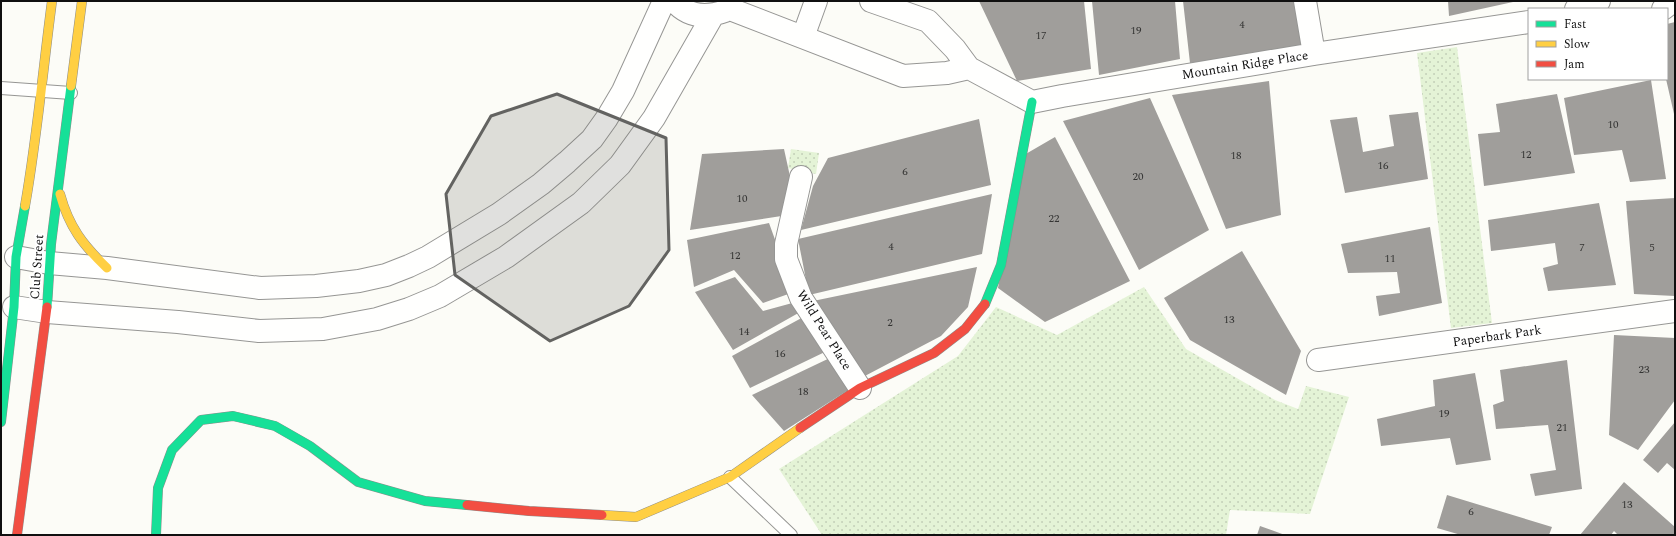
<svg xmlns="http://www.w3.org/2000/svg" width="1676" height="536" font-family="Spectral,serif">
<style>
.grass{fill:url(#grass-dots)}
.building{fill:#a09e9b}
.lines{fill:none;stroke-linecap:round;stroke-linejoin:round}
.lane-casing{stroke:#969694;stroke-width:14}
.street-casing{stroke:#969694;stroke-width:24}
.fast-casing{stroke:#8d8d8b;stroke-width:10}
.slow-casing{stroke:#8d8d8b;stroke-width:10}
.jam-casing{stroke:#8d8d8b;stroke-width:10}
.lane{stroke:#fffffe;stroke-width:12}
.street{stroke:#fffffe;stroke-width:22}
.fast{stroke:#16e098;stroke-width:9}
.slow{stroke:#ffcf43;stroke-width:9}
.jam{stroke:#f24e42;stroke-width:9}
.marked{fill:#636361;fill-opacity:0.2;stroke:#636361;stroke-width:3;stroke-linejoin:round}
.labels{text-anchor:middle;dominant-baseline:central;stroke-width:4;stroke-linejoin:round;paint-order:stroke}
.number-label{font-size:11px;fill:#343433}
.street-label{font-size:13px;fill:#101010;stroke:#fff}
</style>
<defs>
<pattern id="grass-dots" width="8" height="8" patternUnits="userSpaceOnUse"><rect width="8" height="8" fill="#e4f3d6"/><path d="M2 2h.1M6 6h.1" fill="none" stroke="#c3cfb7" stroke-width="1.8" stroke-linecap="round"/></pattern>
</defs>
<rect width="100%" height="100%" fill="#fcfcf7"/>
<path class="grass" d="M 1457,47 L 1492,323 L 1451,328 L 1417,53 Z
M 791,149 L 819,153 L 816,174 L 788,168 Z
M 1144,287 L 1186,349 L 1275,400 L 1298,409 L 1306,386 L 1349,397 L 1310,514 L 1230,510 L 1226,535 L 822,535 L 779,469 L 958,356 L 996,307 L 1057,335 Z"/>
<path class="building" d="M 979,1 L 1084,1 L 1091,69 L 1017,81 Z
M 1092,1 L 1175,1 L 1180,59 L 1099,75 Z
M 1183,1 L 1296,1 L 1302,48 L 1190,63 Z
M 1448,1 L 1513,1 L 1513,2 L 1449,16 Z
M 1675,22 L 1675,114 L 1674,114 L 1666,79 L 1667,24 Z
M 1651,80 L 1666,179 L 1630,182 L 1622,150 L 1574,155 L 1564,98 Z
M 1269,81 L 1281,215 L 1226,229 L 1172,95 Z
M 1557,94 L 1575,173 L 1484,186 L 1478,134 L 1500,132 L 1496,104 Z
M 1150,98 L 1209,230 L 1139,270 L 1063,121 Z
M 1418,112 L 1428,179 L 1345,193 L 1330,120 L 1357,117 L 1363,152 L 1394,146 L 1389,115 Z
M 979,119 L 991,185 L 801,230 L 813,186 L 828,158 Z
M 1055,137 L 1130,281 L 1045,322 L 998,288 L 1024,155 Z
M 784,149 L 791,181 L 788,215 L 690,230 L 702,154 Z
M 992,194 L 982,254 L 809,295 L 798,239 Z
M 1675,198 L 1675,296 L 1634,294 L 1626,201 Z
M 1599,203 L 1616,285 L 1548,291 L 1543,268 L 1558,264 L 1555,243 L 1491,251 L 1488,220 Z
M 769,223 L 794,292 L 763,303 L 734,270 L 694,287 L 687,240 Z
M 1430,227 L 1442,303 L 1379,316 L 1376,296 L 1400,293 L 1397,272 L 1348,273 L 1341,244 Z
M 1242,251 L 1301,351 L 1286,395 L 1190,340 L 1164,298 Z
M 977,267 L 968,307 L 941,336 L 861,378 L 813,301 Z
M 735,277 L 763,311 L 796,302 L 802,311 L 733,350 L 695,292 Z
M 807,315 L 829,350 L 750,388 L 732,356 Z
M 1614,335 L 1675,338 L 1675,400 L 1638,450 L 1609,435 Z
M 834,356 L 853,387 L 784,431 L 752,395 Z
M 1567,360 L 1582,489 L 1535,496 L 1530,474 L 1556,470 L 1548,425 L 1496,429 L 1493,405 L 1504,401 L 1500,370 Z
M 1475,373 L 1491,460 L 1456,465 L 1450,438 L 1381,446 L 1377,419 L 1435,406 L 1433,380 Z
M 1675,422 L 1675,470 L 1667,463 L 1658,473 L 1643,460 Z
M 1624,482 L 1675,527 L 1675,535 L 1618,535 L 1614,531 L 1611,535 L 1580,535 Z
M 1447,495 L 1552,527 L 1549,535 L 1461,535 L 1437,528 Z
M 1260,526 L 1285,535 L 1257,535 Z"/>
<g class="lines">
<g class="lane-casing">
<path id="lane" d="M 1,88 L 71,93
M 730,477 L 791,535"/>
</g>
<g class="street-casing">
<path id="street" d="M 674,1 C 688,17 706,18 725,11
M 871,1 L 928,21 L 955,49 L 969,68 L 1032,102 L 1062,96 L 1314,54 L 1529,22
M 1305,1 L 1314,54
M 730,9 L 903,76 L 947,73 L 969,68
M 1576,9 L 1599,1
M 1663,9 L 1673,1
M 803,37 L 816,1
M 801,177 L 786,244 L 786,259 L 801,298 L 860,388
M 16,257 L 49,263 L 107,268 L 260,288 L 316,286 L 359,281 L 386,275 L 409,266 L 428,257 L 499,214 L 541,184 L 567,162 L 592,139 L 607,118 L 623,91 L 664,1
M 14,307 L 47,312 L 178,322 L 259,331 L 323,329 L 377,319 L 409,309 L 440,296 L 506,257 L 581,203 L 620,165 L 654,118 L 713,15
M 1318,360 L 1675,311"/>
</g>
<g class="fast-casing">
<path id="fast" d="M 985,304 L 1001,265 L 1032,102
M 47,307 L 51,244 L 71,86
M 1,422 L 14,307 L 16,257 L 25,206
M 156,535 L 158,488 L 172,450 L 201,420 L 233,416 L 275,426 L 310,446 L 358,482 L 425,501 L 467,505"/>
</g>
<g class="slow-casing">
<path id="slow" d="M 71,86 L 82,1
M 60,194 C 69,227 83,245 107,268
M 25,206 C 37,138 43,69 52,1
M 602,515 L 636,517 L 730,477 L 800,428"/>
</g>
<g class="jam-casing">
<path id="jam" d="M 800,428 L 860,388 L 934,353 L 965,329 L 985,304
M 467,505 L 529,511 L 602,515
M 17,535 L 47,307"/>
</g>
<use href="#lane" class="lane"/>
<use href="#street" class="street"/>
<use href="#fast" class="fast"/>
<use href="#slow" class="slow"/>
<use href="#jam" class="jam"/>
</g>
<path class="marked" d="M 557,94 L 666,138 L 669,250 L 629,306 L 550,341 L 455,275 L 446,194 L 491,116 Z"/>
<g class="labels">
<g class="number-label">
<text x="1242" y="24">4</text>
<text x="1136" y="30">19</text>
<text x="1041" y="35">17</text>
<text x="1613" y="124">10</text>
<text x="1526" y="154">12</text>
<text x="1236" y="155">18</text>
<text x="1383" y="165">16</text>
<text x="905" y="171">6</text>
<text x="1138" y="176">20</text>
<text x="742" y="198">10</text>
<text x="1054" y="218">22</text>
<text x="891" y="246">4</text>
<text x="1582" y="247">7</text>
<text x="1652" y="247">5</text>
<text x="735" y="255">12</text>
<text x="1390" y="258">11</text>
<text x="1229" y="319">13</text>
<text x="890" y="322">2</text>
<text x="744" y="331">14</text>
<text x="780" y="353">16</text>
<text x="1644" y="369">23</text>
<text x="803" y="391">18</text>
<text x="1444" y="413">19</text>
<text x="1562" y="427">21</text>
<text x="1627" y="504">13</text>
<text x="1471" y="511">6</text>
</g>
<g class="street-label">
<text transform="translate(1245 65) rotate(-9)">Mountain Ridge Place</text>
<text transform="translate(37 267) rotate(-86)">Club Street</text>
<text transform="translate(824 330) rotate(58)">Wild Pear Place</text>
<text transform="translate(1497 336) rotate(-8)">Paperbark Park</text>
</g>
</g>
<rect width="1676" height="536" fill="none" stroke="#101010" stroke-width="4"/>
<rect x="1528" y="8" width="140" height="72" fill="#ffffff" stroke="#9f9f9f"/>
<rect x="1536" y="21" width="20" height="6" fill="#16e098" stroke="#9f9f9f"/>
<text x="1564" y="28" font-size="12" fill="#101010">Fast</text>
<rect x="1536" y="41" width="20" height="6" fill="#ffcf43" stroke="#9f9f9f"/>
<text x="1564" y="48" font-size="12" fill="#101010">Slow</text>
<rect x="1536" y="61" width="20" height="6" fill="#f24e42" stroke="#9f9f9f"/>
<text x="1564" y="68" font-size="12" fill="#101010">Jam</text>
</svg>
